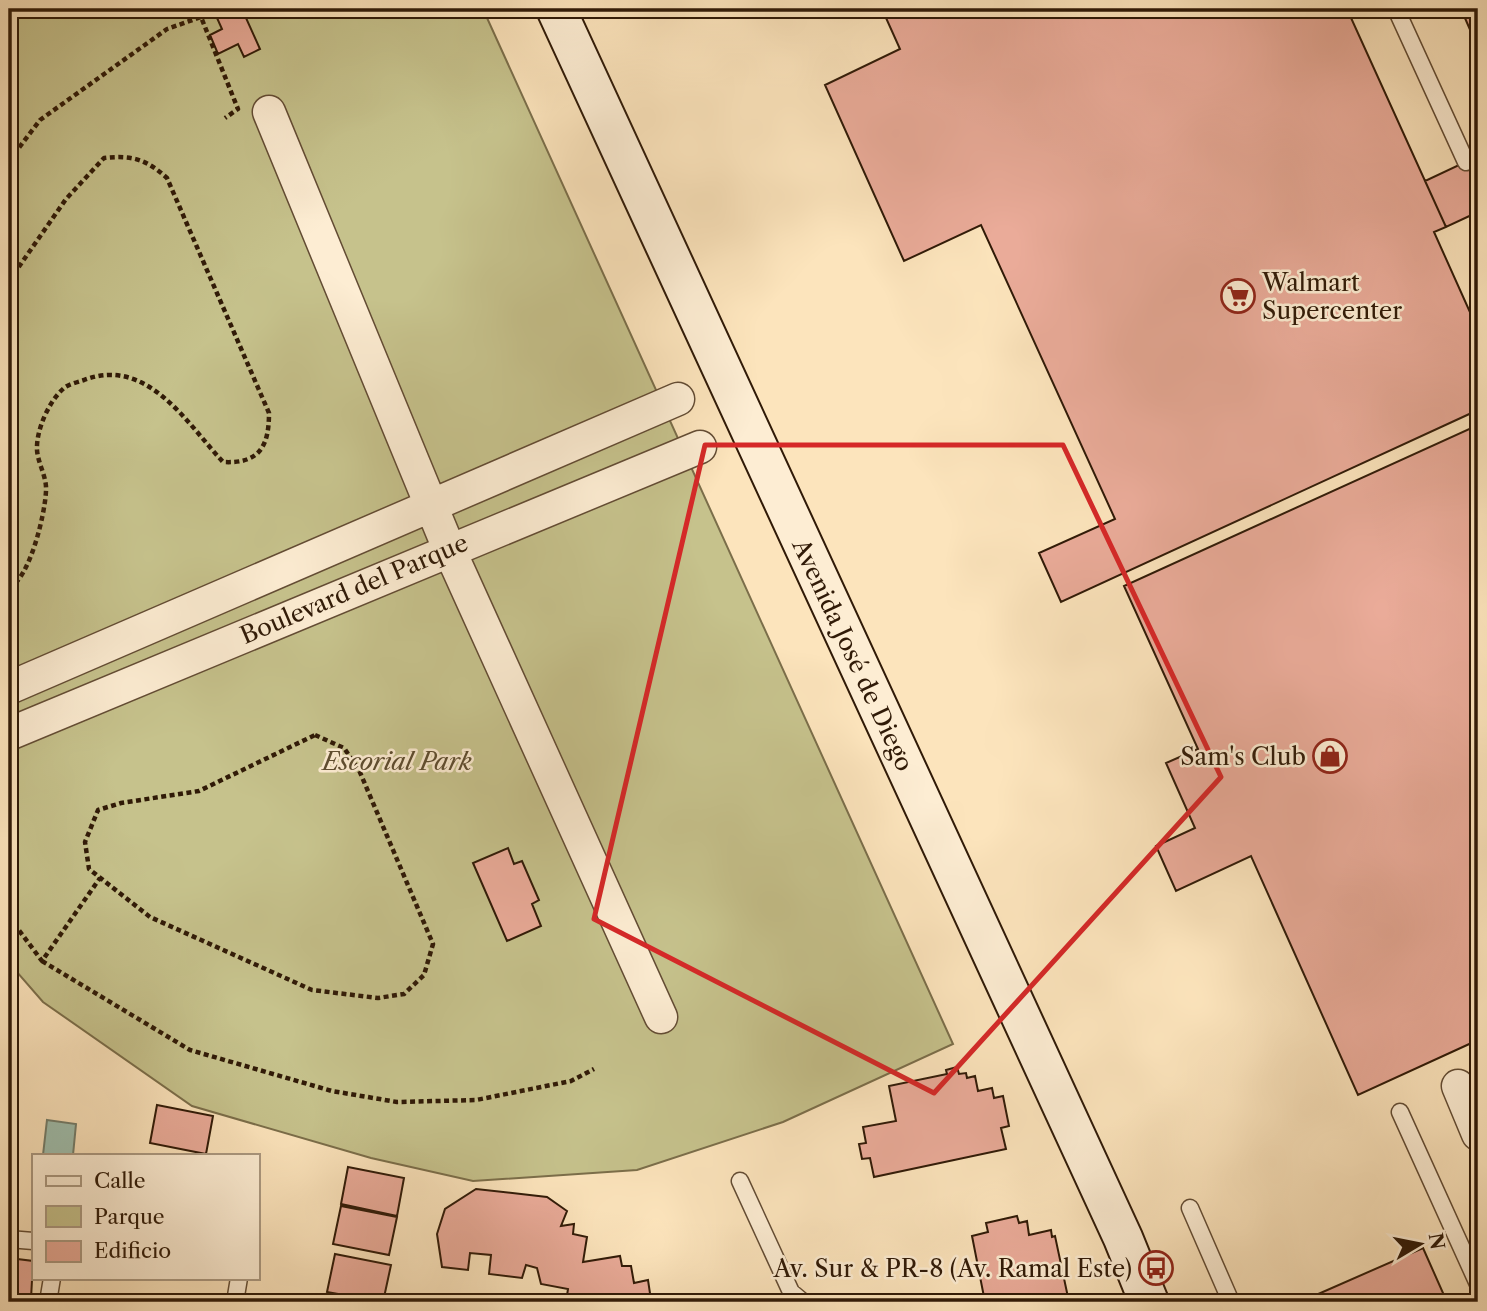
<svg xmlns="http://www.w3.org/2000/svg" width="1487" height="1311" font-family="'Libre Caslon Text',serif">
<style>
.green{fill:#c6c28c;stroke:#7b6e4a;stroke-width:2}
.water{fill:#9fbfae;stroke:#737d6b;stroke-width:2}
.building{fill:#eaab99;stroke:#301a07;stroke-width:2}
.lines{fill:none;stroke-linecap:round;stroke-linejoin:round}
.lane-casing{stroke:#634c34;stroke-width:19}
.street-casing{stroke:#634c34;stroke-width:35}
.secondary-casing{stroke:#301a07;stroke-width:42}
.path{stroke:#301a07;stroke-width:4.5;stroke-dasharray:5 3.5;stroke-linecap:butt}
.lane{stroke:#fdedd3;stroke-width:16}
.street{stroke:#fdedd3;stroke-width:32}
.secondary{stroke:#fdedd3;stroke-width:38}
.marked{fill:none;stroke:#d62828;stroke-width:5;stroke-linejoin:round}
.labels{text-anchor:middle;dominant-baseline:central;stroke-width:5;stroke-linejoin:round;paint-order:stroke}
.poi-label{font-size:24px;fill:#301a07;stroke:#fdedd3;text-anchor:end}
.street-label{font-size:24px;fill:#301a07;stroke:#fdedd3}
.park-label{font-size:24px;font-style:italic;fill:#5d4c2f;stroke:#fdedd3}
</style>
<rect width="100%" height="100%" fill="#fce4bc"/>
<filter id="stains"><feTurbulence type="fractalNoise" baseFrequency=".00286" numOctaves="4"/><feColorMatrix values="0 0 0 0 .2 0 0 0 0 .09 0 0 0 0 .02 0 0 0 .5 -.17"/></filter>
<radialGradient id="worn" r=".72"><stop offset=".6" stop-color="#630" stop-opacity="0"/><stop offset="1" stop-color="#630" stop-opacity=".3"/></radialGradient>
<path class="green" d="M 26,9 L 483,9 L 953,1044 L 783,1122 L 637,1170 L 473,1181 L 371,1158 L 192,1106 L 43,1002 L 9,963 L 9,26 Z"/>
<path class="water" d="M 47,1120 L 76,1124 L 73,1155 L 43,1155 Z"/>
<path class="building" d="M 213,9 L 242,9 L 260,49 L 244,57 L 238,44 L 218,54 L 210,35 L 222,29 Z
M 882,9 L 1347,9 L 1446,227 L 1434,232 L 1478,330 L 1478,410 L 1061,602 L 1039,553 L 1115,519 L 981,225 L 904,261 L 825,85 L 900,49 Z
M 1461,9 L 1478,9 L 1478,48 Z
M 1478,156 L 1478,212 L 1446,227 L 1425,181 Z
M 1478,425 L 1478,1040 L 1358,1095 L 1251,856 L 1176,891 L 1156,846 L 1195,828 L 1166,763 L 1198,749 L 1124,586 Z
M 508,848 L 514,864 L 522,861 L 539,900 L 532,904 L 541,926 L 507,941 L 473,863 Z
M 957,1067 L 959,1074 L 966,1073 L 967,1078 L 975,1076 L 978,1091 L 992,1088 L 994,1098 L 1003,1096 L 1009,1126 L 1001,1128 L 1006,1149 L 874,1177 L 870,1158 L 862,1159 L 859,1144 L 866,1143 L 863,1127 L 896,1121 L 889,1086 L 947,1074 L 946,1070 Z
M 157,1105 L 213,1116 L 206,1154 L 150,1143 Z
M 348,1167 L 404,1178 L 397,1216 L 341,1204 Z
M 476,1189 L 547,1197 L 567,1211 L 561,1226 L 574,1224 L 573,1234 L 587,1237 L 583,1262 L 620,1256 L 622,1266 L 631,1266 L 634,1283 L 648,1280 L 651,1300 L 655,1299 L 655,1302 L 566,1302 L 568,1289 L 541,1284 L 537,1268 L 526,1265 L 522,1278 L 489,1274 L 491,1255 L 470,1253 L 468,1270 L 442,1267 L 437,1234 L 445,1209 Z
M 341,1206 L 397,1217 L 389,1255 L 333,1244 Z
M 1017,1216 L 1019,1223 L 1027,1221 L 1029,1235 L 1051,1230 L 1052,1237 L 1055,1236 L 1069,1302 L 985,1302 L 972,1236 L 988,1232 L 986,1223 Z
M 1423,1248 L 1447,1302 L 1300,1302 Z
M 335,1254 L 391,1265 L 383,1302 L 327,1292 Z
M 9,1258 L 33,1261 L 31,1299 L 9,1296 Z"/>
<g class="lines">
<g class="lane-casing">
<path id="lane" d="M 1396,9 L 1466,162
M 1400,1112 L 1478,1284
M 740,1181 L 791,1292 L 803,1302
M 1190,1208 L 1231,1302
M 9,1239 L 33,1241
M 48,1302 L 52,1278
M 235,1302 L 239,1278"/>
</g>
<g class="street-casing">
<path id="street" d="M 269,112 L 449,549 L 661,1017
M 9,688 L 678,399
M 9,734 L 700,447
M 1458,1086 L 1478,1134"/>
</g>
<g class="secondary-casing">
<path id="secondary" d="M 556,9 L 1123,1238 L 1149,1302"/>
</g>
<path class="path" d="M 9,161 L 40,120 L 167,29 L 201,17 L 238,109 L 225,118
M 9,281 L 66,199 L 104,158 C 132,155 146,159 167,178 L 269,413 C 269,447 259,464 223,462 C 186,422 147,356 84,380 C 78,382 69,384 64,388 C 49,401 36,430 37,450 C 38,464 47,477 46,491 C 45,514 30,578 9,588
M 315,735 L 344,748 L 359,770 L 433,944 L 424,975 L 404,994 L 378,998 L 312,990 L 150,917 L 89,869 L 85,842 L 98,810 L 121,803 L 199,791 Z
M 9,917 L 42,961 L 100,878
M 42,961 L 190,1050 L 332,1091 L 397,1102 L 476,1100 L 571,1081 L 594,1069"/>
<use href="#lane" class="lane"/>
<use href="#street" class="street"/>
<use href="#secondary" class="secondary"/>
</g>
<path class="marked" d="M 705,445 L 1063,445 L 1221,777 L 934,1093 L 594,919 Z"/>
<defs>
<g id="supermarket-ring" transform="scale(1.75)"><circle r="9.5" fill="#fdedd3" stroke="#8f2418" stroke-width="1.5"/><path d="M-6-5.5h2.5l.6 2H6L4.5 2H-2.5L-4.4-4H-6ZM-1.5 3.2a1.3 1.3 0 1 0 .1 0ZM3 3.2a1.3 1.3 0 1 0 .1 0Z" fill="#8f2418"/></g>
<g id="shop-ring" transform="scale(1.75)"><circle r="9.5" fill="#fdedd3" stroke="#8f2418" stroke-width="1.5"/><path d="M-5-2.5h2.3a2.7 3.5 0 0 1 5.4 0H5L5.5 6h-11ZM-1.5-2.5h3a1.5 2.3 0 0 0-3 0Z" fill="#8f2418"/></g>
<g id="bus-ring" transform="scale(1.75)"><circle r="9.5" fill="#fdedd3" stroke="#8f2418" stroke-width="1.5"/><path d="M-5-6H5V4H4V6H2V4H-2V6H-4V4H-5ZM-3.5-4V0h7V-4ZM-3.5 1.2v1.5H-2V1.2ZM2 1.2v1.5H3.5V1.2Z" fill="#8f2418"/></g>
</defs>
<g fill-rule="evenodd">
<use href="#supermarket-ring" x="1238" y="296"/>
<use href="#shop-ring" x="1330" y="756"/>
<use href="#bus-ring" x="1156" y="1268"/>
</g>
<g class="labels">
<g class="poi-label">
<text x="1262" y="282" text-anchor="start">Walmart<tspan x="1262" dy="28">Supercenter</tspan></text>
<text x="1306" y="756">Sam's Club</text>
<text x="1132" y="1268">Av. Sur &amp; PR-8 (Av. Ramal Este)</text>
</g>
<g class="street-label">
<text transform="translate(354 589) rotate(-23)">Boulevard del Parque</text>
<text transform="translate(853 655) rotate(65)">Avenida José de Diego</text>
</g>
<g class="park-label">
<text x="397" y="761">Escorial Park</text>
</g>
</g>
<rect width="1487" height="1311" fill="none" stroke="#fce4bc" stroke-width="35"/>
<rect x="10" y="10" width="1466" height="1290" fill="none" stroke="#301a07" stroke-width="3.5"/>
<rect x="18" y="18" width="1452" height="1276" fill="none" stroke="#301a07" stroke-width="2"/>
<rect x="32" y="1154" width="228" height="126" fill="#fdedd3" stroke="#ab9981" stroke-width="2"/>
<rect x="46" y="1176" width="35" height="10" fill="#fdedd3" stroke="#ab9981" stroke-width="2"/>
<text x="94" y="1188" font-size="21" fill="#301a07">Calle</text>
<rect x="46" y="1206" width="35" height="21" fill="#c6c28c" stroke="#ab9981" stroke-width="2"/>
<text x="94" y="1224" font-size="21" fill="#301a07">Parque</text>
<rect x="46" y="1241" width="35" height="21" fill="#eaab99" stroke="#ab9981" stroke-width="2"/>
<text x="94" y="1258" font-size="21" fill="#301a07">Edificio</text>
<g transform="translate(1420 1244) rotate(80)" stroke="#fdedd3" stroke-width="5" paint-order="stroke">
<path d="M0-5L12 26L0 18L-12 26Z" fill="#301a07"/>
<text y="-10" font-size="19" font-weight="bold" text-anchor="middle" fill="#301a07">N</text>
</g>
<rect width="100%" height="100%" filter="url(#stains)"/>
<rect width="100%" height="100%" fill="url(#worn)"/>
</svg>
